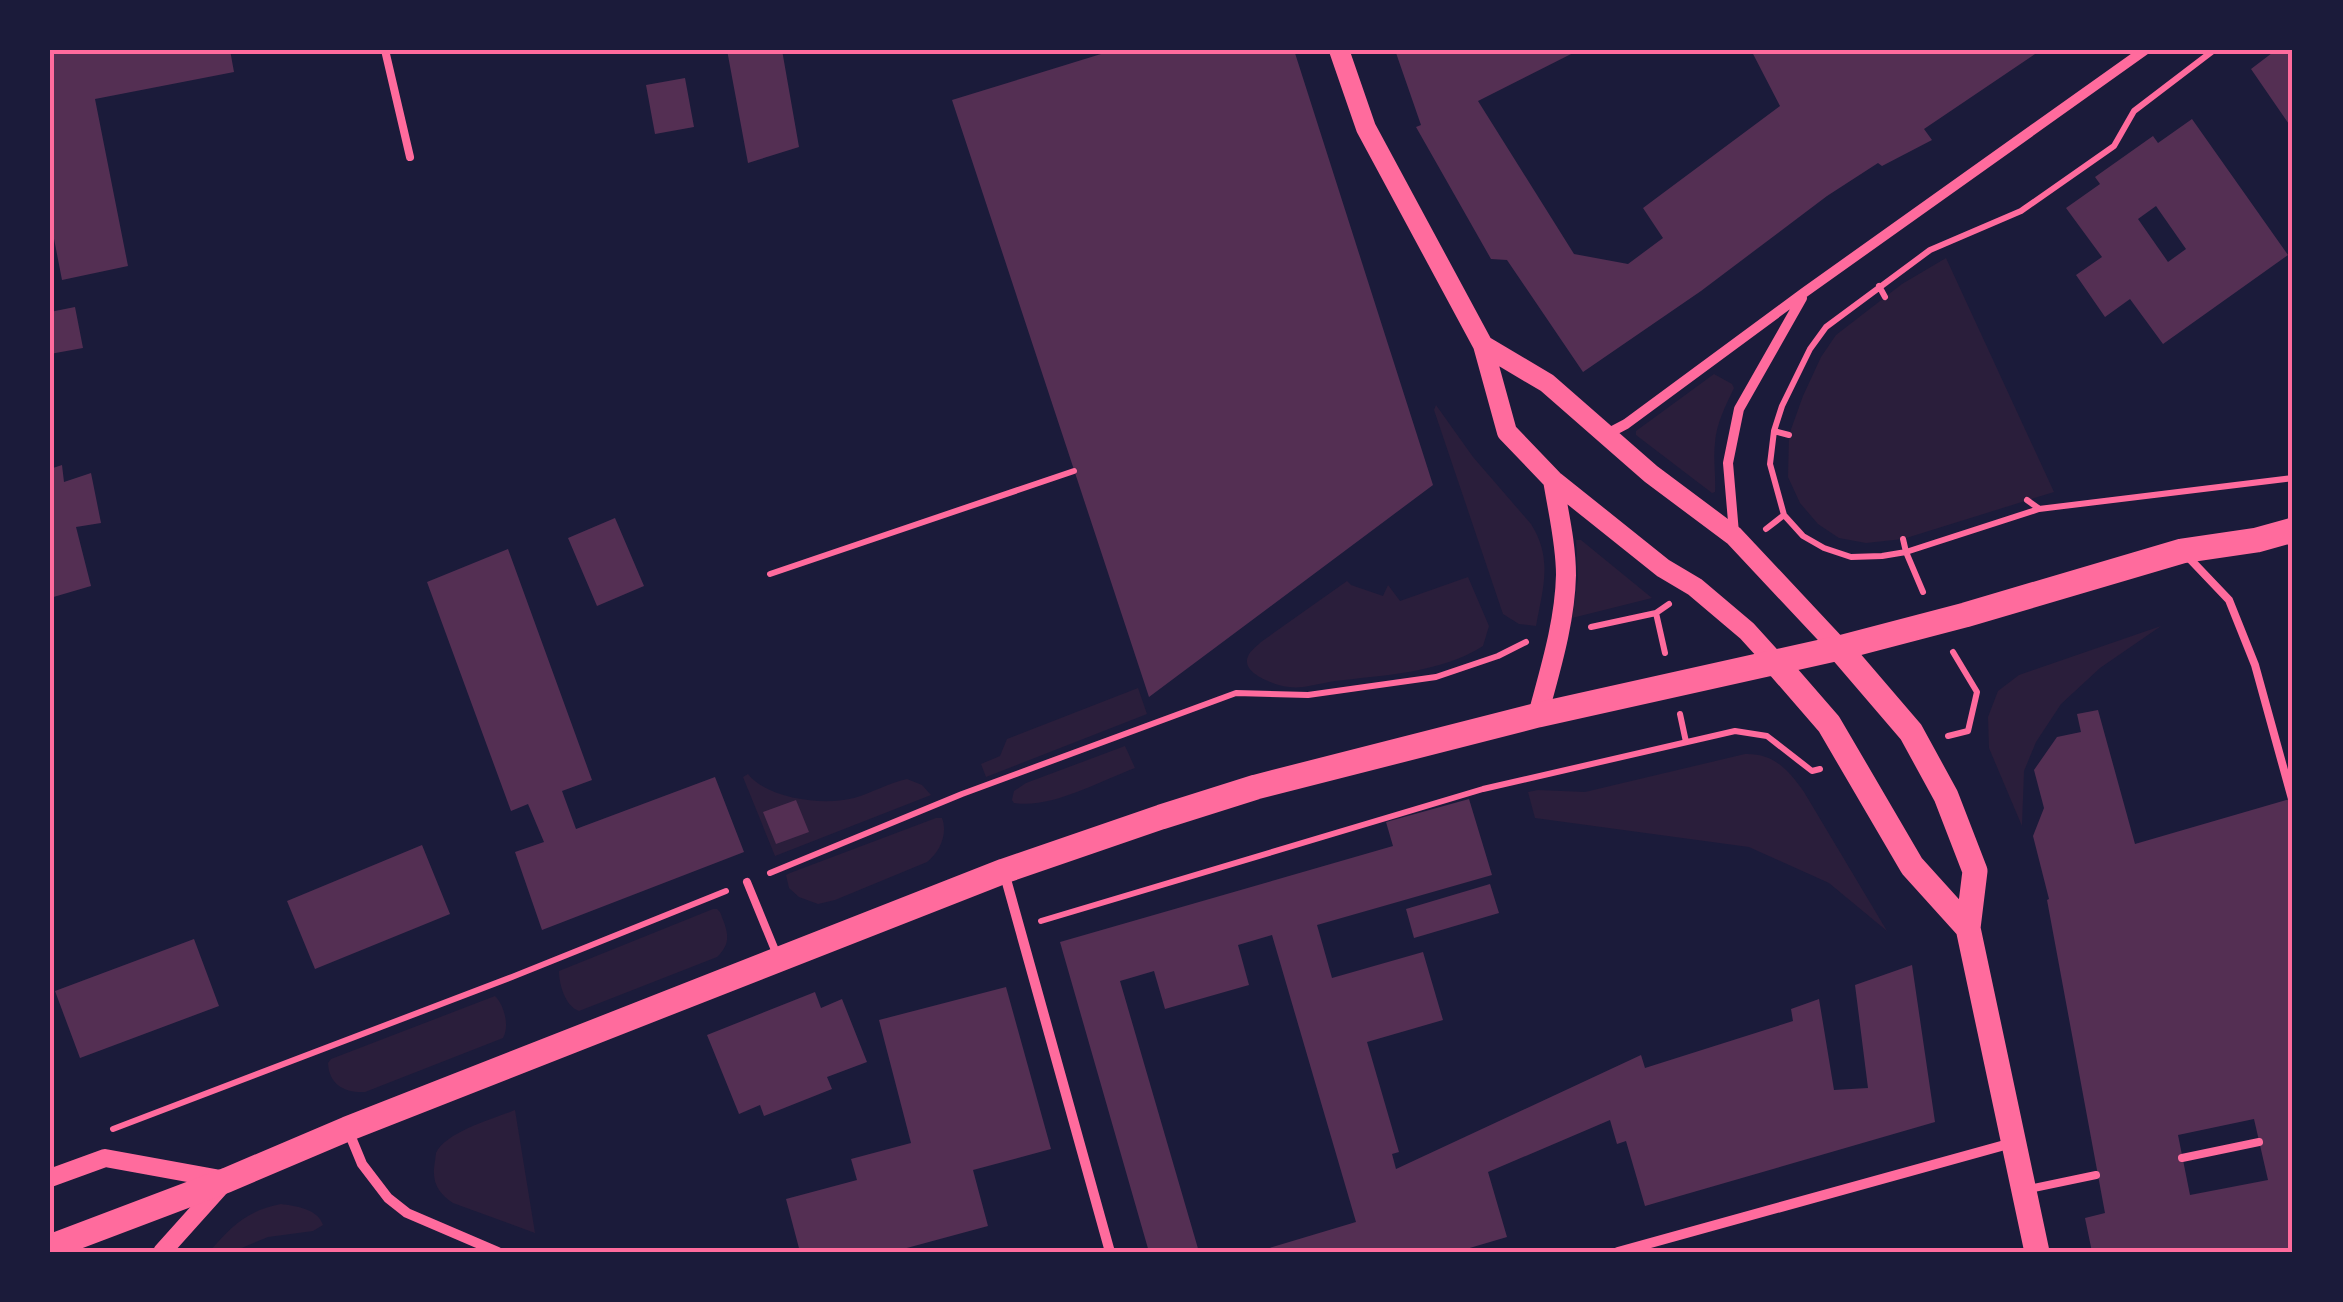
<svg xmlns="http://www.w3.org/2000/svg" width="2343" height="1302" font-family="Jost,sans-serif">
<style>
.green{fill:#2a1e3b}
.building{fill:#542f53;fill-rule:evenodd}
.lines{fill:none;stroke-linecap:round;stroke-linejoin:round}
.path{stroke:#ff6b9d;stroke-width:6}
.service{stroke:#ff6b9d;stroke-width:8}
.minor{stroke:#ff6b9d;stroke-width:10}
.tertiary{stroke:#ff6b9d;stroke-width:18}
.secondary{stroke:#ff6b9d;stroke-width:20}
.primary{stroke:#ff6b9d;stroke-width:25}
.neatline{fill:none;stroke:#ff6b9d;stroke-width:4}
</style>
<rect width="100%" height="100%" fill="#1b1b3a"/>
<path class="green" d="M 1946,258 L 2054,492 L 1903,539 L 1866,543 L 1839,538 L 1818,524 L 1800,503 L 1788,477 L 1789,435 L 1803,396 L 1821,357 L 1836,335 L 1902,284 Z
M 1714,374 L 1732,384 L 1734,388 C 1726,405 1716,424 1715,443 C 1713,459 1716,476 1715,492 L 1712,493 L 1636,435 L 1636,431 Z
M 1436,405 L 1473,457 L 1531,524 C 1553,559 1543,588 1536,626 L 1519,624 L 1503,614 L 1434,410 Z
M 1576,540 L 1581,540 L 1652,598 L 1572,618 L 1578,579 Z
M 1468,577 L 1489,626 L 1483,646 C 1441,673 1384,675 1335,681 C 1321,683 1303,689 1289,687 C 1277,686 1245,675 1247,660 C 1248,652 1256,647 1261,642 L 1347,581 L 1351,585 L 1383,596 L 1388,585 L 1400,601 Z
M 2161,626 L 2100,668 L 2061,704 L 2036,742 L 2024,771 L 2022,826 L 1989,748 L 1988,717 L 1998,691 L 2019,675 Z
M 1138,688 L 1147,714 L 986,777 L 981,764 L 1000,756 L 1007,739 Z
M 1125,746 L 1135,768 C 1100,781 1051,809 1014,803 L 1012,800 L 1014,791 L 1026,783 Z
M 1745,754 C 1774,753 1788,770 1804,792 L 1887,931 L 1829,883 L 1749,847 L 1535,818 L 1528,792 L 1538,790 L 1585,792 Z
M 748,774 C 767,799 825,806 854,798 C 872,793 888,783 907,779 L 922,785 L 931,795 L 775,856 L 743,777 Z
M 936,818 L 942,818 C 948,834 940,852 927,862 L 835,900 L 818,904 L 799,897 L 789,888 L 786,875 L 790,873 Z
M 713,909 L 717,909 L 720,912 C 727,930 733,942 717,957 L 579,1011 C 565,1006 559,984 559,971 Z
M 495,996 C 504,1005 510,1026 503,1038 L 365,1092 C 345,1093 329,1085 328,1063 L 331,1059 Z
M 515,1110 L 535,1233 L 453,1203 C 440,1194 433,1185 434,1169 C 434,1168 436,1154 436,1153 C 445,1132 495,1118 515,1110 Z
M 281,1204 C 296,1206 318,1209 323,1225 L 313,1231 L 268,1237 L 232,1252 L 209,1252 C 232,1226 246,1211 281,1204 Z"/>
<path class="building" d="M 50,50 L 230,50 L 234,72 L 95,99 L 128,266 L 62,280 L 50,218 Z
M 727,50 L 782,50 L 799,147 L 748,163 Z
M 1114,50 L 1294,50 L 1433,485 L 1149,697 L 952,100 Z
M 1395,50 L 1579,50 L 1478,101 L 1574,254 L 1628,264 L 1663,238 L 1643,208 L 1780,106 L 1751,50 L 2041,50 L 1924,129 L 1932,140 L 1882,166 L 1878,163 L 1827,196 L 1701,291 L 1583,372 L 1507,260 L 1491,259 L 1416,127 L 1421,125 Z
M 2276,50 L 2293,50 L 2293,130 L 2251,69 Z
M 685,78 L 694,127 L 655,134 L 646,85 Z
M 2192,119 L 2288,255 L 2163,344 L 2130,299 L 2105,317 L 2076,275 L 2102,257 L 2066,208 L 2100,184 L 2095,177 L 2153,136 L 2158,143 ZM 2156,206 L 2186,249 L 2168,262 L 2138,219 Z
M 75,307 L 83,348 L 50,354 L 50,312 Z
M 62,465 L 64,482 L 91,473 L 101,523 L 76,527 L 91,586 L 50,598 L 50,469 Z
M 615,518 L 644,586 L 597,606 L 568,538 Z
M 508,549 L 592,780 L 562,791 L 576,829 L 715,777 L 744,852 L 542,930 L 515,852 L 544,842 L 528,804 L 511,811 L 427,582 Z
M 2098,710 L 2135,844 L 2293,798 L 2293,1252 L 2092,1252 L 2085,1218 L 2105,1213 L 2047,900 L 2049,899 L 2033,836 L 2044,808 L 2034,770 L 2057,737 L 2081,732 L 2077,714 ZM 2254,1119 L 2268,1180 L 2190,1195 L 2178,1135 Z
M 1469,799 L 1492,875 L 1317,925 L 1332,978 L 1423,952 L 1443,1020 L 1367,1042 L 1399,1152 L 1392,1154 L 1396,1169 L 1641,1055 L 1645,1068 L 1793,1021 L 1791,1009 L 1819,999 L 1834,1090 L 1868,1088 L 1855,985 L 1912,965 L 1935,1122 L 1645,1206 L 1626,1141 L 1617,1144 L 1610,1120 L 1488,1172 L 1507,1237 L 1456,1252 L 1256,1252 L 1356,1222 L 1272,935 L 1238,945 L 1249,985 L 1165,1009 L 1154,971 L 1120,981 L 1199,1252 L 1149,1252 L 1060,942 L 1393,846 L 1386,822 Z
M 796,800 L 809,832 L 776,844 L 763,812 Z
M 422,845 L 450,914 L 315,969 L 287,901 Z
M 1490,884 L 1499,913 L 1414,938 L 1406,909 Z
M 194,939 L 219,1006 L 80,1058 L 55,991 Z
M 1006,987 L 1051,1149 L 973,1170 L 988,1226 L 892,1252 L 800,1252 L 786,1199 L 857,1180 L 851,1159 L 911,1143 L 879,1020 Z
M 815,992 L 821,1008 L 842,999 L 867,1062 L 827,1077 L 832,1089 L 764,1116 L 760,1105 L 739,1114 L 707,1035 Z"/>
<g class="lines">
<path class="path" d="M 2214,50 L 2134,111 L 2114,146 L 2021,211 L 1930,250 L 1826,327 L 1810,349 L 1782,406 L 1774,431 L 1770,464 L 1784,515 L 1803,536 L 1824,548 L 1851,557 L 1882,556 L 1906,552 L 2039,509 L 2293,478
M 1879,286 L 1885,297
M 1774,431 L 1789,435
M 2027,500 L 2038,508
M 1766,529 L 1784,515
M 1903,539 L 1906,552 L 1923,592
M 770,574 L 1074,471
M 1656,613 L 1665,653
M 1591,627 L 1656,613 L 1669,604
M 1680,714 L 1686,742
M 1948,736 L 1968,731 L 1977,692 L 1953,652
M 770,873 L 962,794 L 1236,693 L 1308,695 L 1436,677 L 1498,656 L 1526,642
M 1041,921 L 1483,789 L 1735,731 L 1767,736 L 1812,771 L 1820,769
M 113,1129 L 512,977 L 726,891"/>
<path class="service" d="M 385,50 L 410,157
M 2189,558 L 2229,600 L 2255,665 L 2292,799
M 747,882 L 777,955
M 2182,1158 L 2259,1142
M 2029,1189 L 2096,1175"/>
<path class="minor" d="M 1605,435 L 1626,424 L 1805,292 L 2145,50
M 1734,533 L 1728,463 L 1739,409 L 1802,298
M 1004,872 L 1110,1252
M 348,1130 L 362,1164 L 388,1198 L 407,1213 L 498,1252
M 1618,1252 L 2012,1143"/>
<path class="tertiary" d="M 50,1178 L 105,1158 L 226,1180
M 162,1252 L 223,1184"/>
<path class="secondary" d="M 1339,50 L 1366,128 L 1483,345 L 1507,432 L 1553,480 L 1663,568 L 1695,587 L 1747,631 L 1776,663
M 1483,345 L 1547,383 L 1651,474 L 1734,536 L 1839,648
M 1538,715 C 1550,670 1565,622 1566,575 C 1566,543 1558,511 1553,480"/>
<path class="primary" d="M 1839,648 L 1911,732 L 1946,796 L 1975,871 L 1968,928 L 2037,1252
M 1776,663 L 1829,724 L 1912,866 L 1968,928
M 50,1247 L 227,1180 L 347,1129 L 1004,871 L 1161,817 L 1256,787 L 1538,715 L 1839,648 L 1965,615 L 2182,551 L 2257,540 L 2293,530"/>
</g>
<rect width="2343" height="1302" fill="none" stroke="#1b1b3a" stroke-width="105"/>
<rect x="52" y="52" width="2238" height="1198" class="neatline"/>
</svg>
